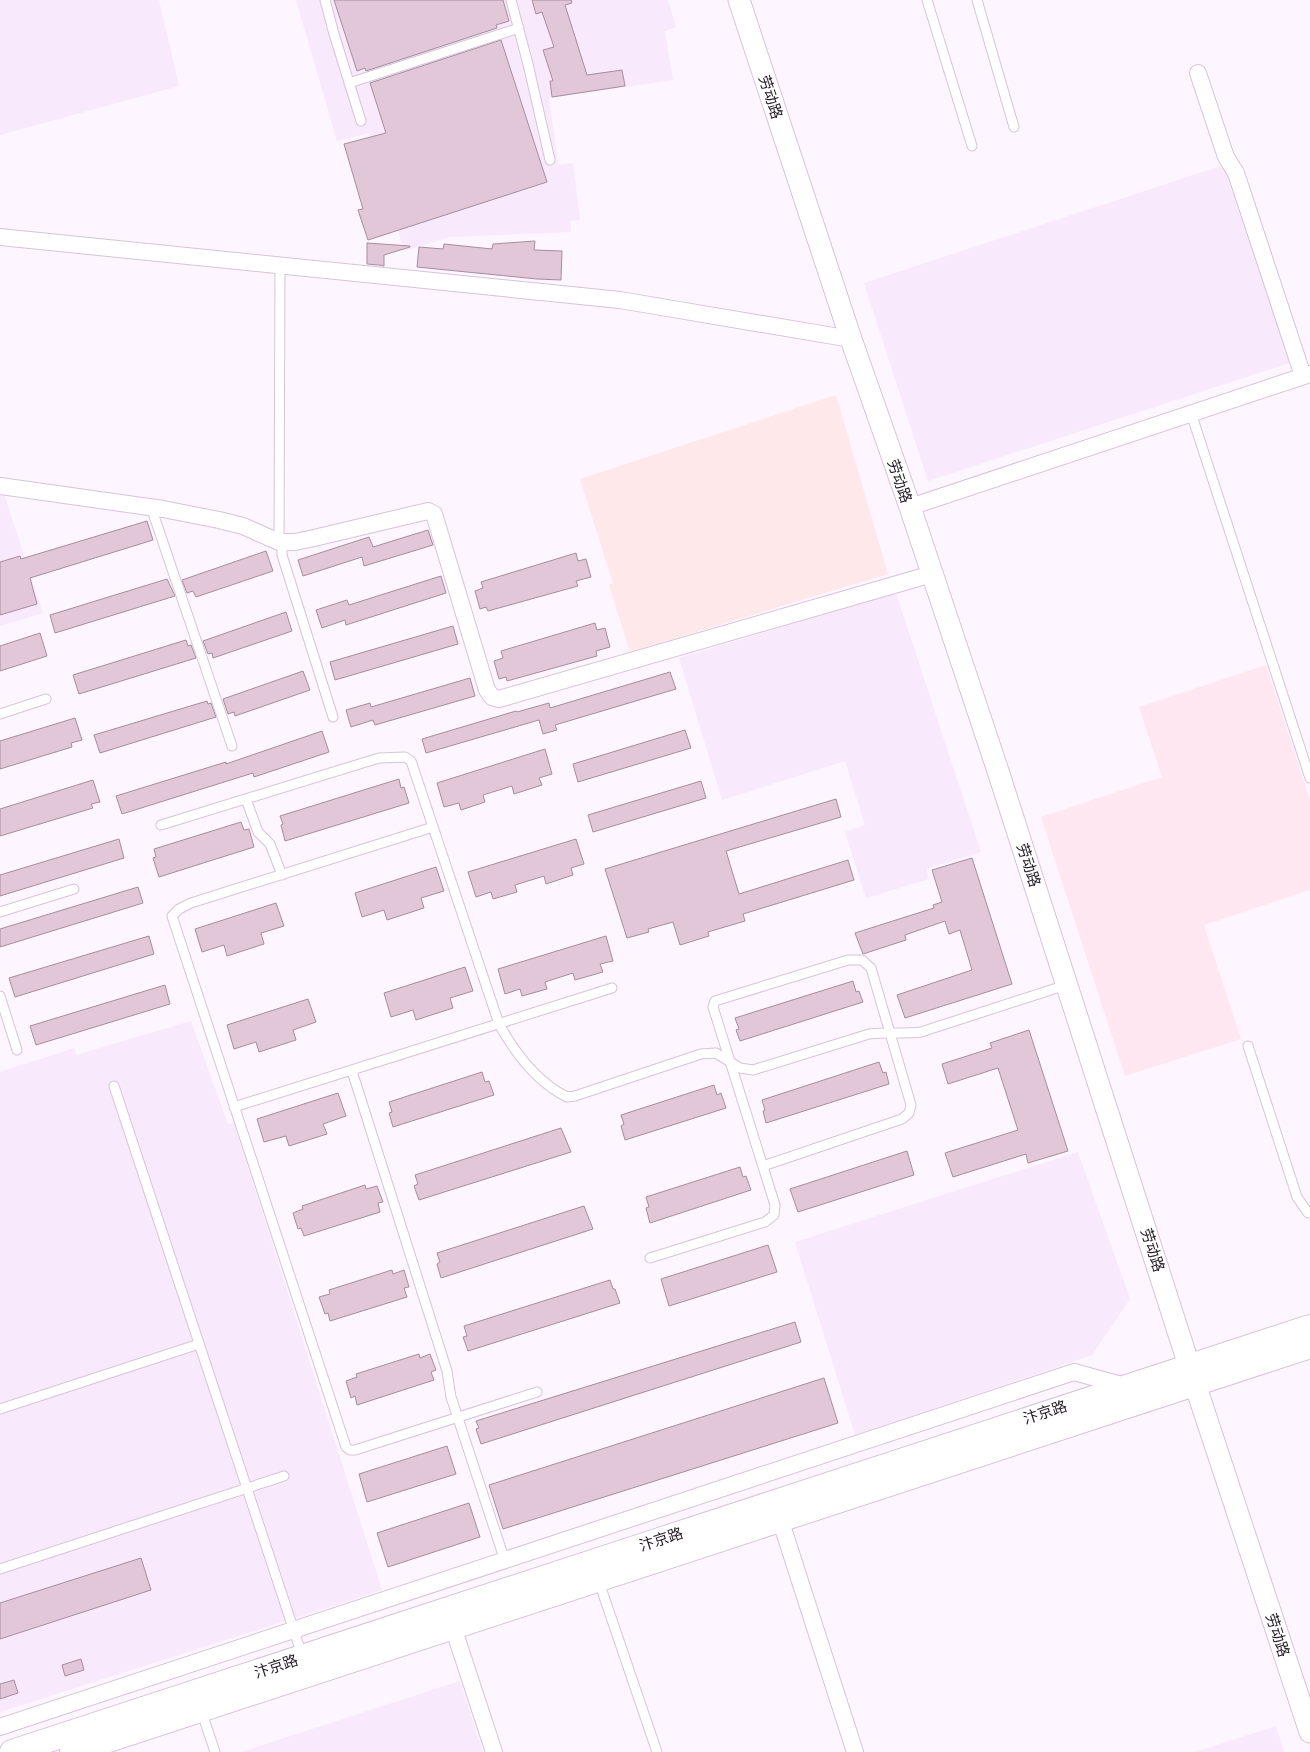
<svg xmlns="http://www.w3.org/2000/svg" width="1310" height="1752" font-family="'Space Grotesk','Noto Sans SC',sans-serif">
<style>
.built{fill:#f9e9fc}
.education{fill:#ffe7f1}
.medical{fill:#fee8ea}
.building{fill:#e2c7d8;stroke:#a68d9d}
.lines{fill:none;stroke-linecap:round;stroke-linejoin:round}
.service-casing{stroke:#d7c3da;stroke-width:11}
.minor-casing{stroke:#d7c3da;stroke-width:18}
.tertiary-casing{stroke:#d7c3da;stroke-width:23}
.secondary-casing{stroke:#d7c3da;stroke-width:26}
.service{stroke:#fff;stroke-width:9}
.minor{stroke:#fff;stroke-width:16}
.tertiary{stroke:#fff;stroke-width:21}
.secondary{stroke:#fff;stroke-width:24}
.labels{text-anchor:middle;dominant-baseline:central;stroke-width:4;stroke-linejoin:round;paint-order:stroke}
.street-label{font-size:15px;fill:#221b23;stroke:#fff}
</style>
<rect width="100%" height="100%" fill="#fdf5ff"/>
<path class="built" d="M 0,0 L 159,0 L 179,86 L 0,135 Z
M 296,0 L 668,0 L 676,27 L 665,31 L 673,80 L 549,98 L 558,165 L 573,163 L 580,220 L 570,221 L 571,232 L 450,237 L 404,251 L 369,133 L 337,141 Z
M 1227,164 L 1292,362 L 928,481 L 864,283 Z
M 0,494 L 4,494 L 43,613 L 0,626 Z
M 896,593 L 981,852 L 926,869 L 929,879 L 866,898 L 845,832 L 865,825 L 845,761 L 722,800 L 679,658 Z
M 191,1021 L 228,1124 L 234,1123 L 382,1590 L 0,1712 L 0,1072 L 74,1048 L 76,1055 Z
M 1078,1152 L 1130,1299 L 1092,1355 L 855,1435 L 795,1242 Z
M 460,1681 L 483,1752 L 241,1752 Z
M 1276,1726 L 1284,1752 L 1195,1752 Z"/>
<path class="education" d="M 1266,665 L 1310,800 L 1310,890 L 1204,925 L 1241,1039 L 1125,1076 L 1041,817 L 1162,777 L 1139,707 Z"/>
<path class="medical" d="M 836,395 L 888,574 L 630,652 L 609,585 L 613,583 L 580,479 Z"/>
<path class="building" d="M 334,0 L 503,0 L 509,21 L 496,25 L 497,28 L 366,71 L 365,68 L 357,71 Z
M 532,0 L 571,0 L 572,3 L 565,5 L 587,75 L 622,70 L 625,86 L 552,97 L 550,81 L 553,81 L 543,50 L 554,47 L 542,12 L 536,14 Z
M 501,40 L 547,182 L 368,240 L 358,210 L 363,209 L 344,144 L 386,133 L 370,83 Z
M 535,241 L 534,250 L 562,251 L 561,280 L 537,279 L 417,267 L 419,247 L 443,249 L 444,244 L 492,249 L 493,244 Z
M 367,243 L 410,246 L 410,247 L 384,255 L 384,266 L 379,265 L 367,264 Z
M 147,521 L 153,540 L 30,578 L 37,604 L 0,615 L 0,562 L 20,556 L 21,559 Z
M 428,530 L 433,545 L 364,566 L 362,557 L 303,576 L 298,560 L 369,537 L 373,547 Z
M 266,551 L 273,571 L 196,597 L 193,591 L 187,593 L 182,580 Z
M 576,553 L 578,561 L 586,559 L 591,577 L 576,581 L 578,586 L 488,611 L 486,607 L 480,609 L 475,591 L 483,588 L 481,582 Z
M 441,576 L 446,593 L 346,625 L 345,620 L 322,628 L 316,610 L 347,600 L 349,605 Z
M 167,579 L 175,596 L 55,633 L 50,615 Z
M 286,612 L 292,631 L 213,658 L 212,653 L 208,654 L 203,641 Z
M 595,623 L 597,630 L 605,628 L 610,647 L 596,651 L 597,656 L 507,681 L 506,677 L 499,679 L 494,661 L 503,658 L 501,651 Z
M 453,626 L 458,644 L 335,680 L 330,662 Z
M 40,633 L 47,656 L 0,671 L 0,646 Z
M 186,640 L 188,646 L 191,645 L 196,658 L 79,694 L 73,675 Z
M 303,671 L 310,690 L 235,716 L 234,712 L 228,714 L 223,699 Z
M 670,672 L 676,689 L 555,725 L 557,730 L 543,734 L 539,720 L 426,753 L 422,739 L 516,711 L 517,712 L 549,703 L 550,708 Z
M 470,678 L 475,696 L 375,725 L 373,720 L 351,727 L 346,710 L 370,703 L 371,707 Z
M 207,701 L 208,704 L 211,703 L 216,717 L 100,753 L 94,735 Z
M 75,718 L 82,740 L 71,743 L 72,747 L 0,769 L 0,741 Z
M 685,730 L 691,748 L 578,782 L 573,764 Z
M 322,731 L 329,752 L 254,777 L 253,773 L 122,814 L 116,796 L 226,762 L 226,764 Z
M 545,749 L 552,774 L 539,778 L 542,785 L 514,794 L 512,786 L 483,795 L 485,802 L 461,810 L 459,803 L 444,807 L 437,783 Z
M 399,779 L 401,788 L 404,787 L 409,803 L 285,841 L 281,825 L 283,824 L 280,816 Z
M 93,780 L 100,802 L 91,804 L 93,808 L 0,836 L 0,809 Z
M 701,781 L 706,798 L 593,832 L 588,815 Z
M 836,799 L 841,817 L 726,851 L 739,894 L 848,860 L 854,880 L 743,914 L 745,921 L 708,932 L 709,936 L 680,945 L 673,922 L 648,929 L 649,932 L 627,938 L 605,869 Z
M 241,822 L 244,830 L 249,829 L 254,847 L 159,877 L 153,858 L 156,857 L 154,849 Z
M 119,839 L 124,858 L 0,896 L 0,875 Z
M 576,839 L 584,864 L 571,868 L 573,875 L 546,884 L 544,876 L 515,885 L 517,892 L 493,899 L 491,892 L 476,897 L 468,872 Z
M 972,858 L 1012,984 L 905,1018 L 897,995 L 972,970 L 960,930 L 949,934 L 945,921 L 905,935 L 906,940 L 863,954 L 855,933 L 934,908 L 933,905 L 942,902 L 932,870 Z
M 436,867 L 444,891 L 421,898 L 424,908 L 387,920 L 384,910 L 362,917 L 355,893 Z
M 138,887 L 143,903 L 0,947 L 0,929 Z
M 276,903 L 284,926 L 261,933 L 264,944 L 227,956 L 224,945 L 202,952 L 195,929 Z
M 149,936 L 154,954 L 15,997 L 9,978 Z
M 606,936 L 613,961 L 600,964 L 603,972 L 575,980 L 573,973 L 545,982 L 547,989 L 522,996 L 520,989 L 505,994 L 498,969 Z
M 465,967 L 473,991 L 450,998 L 453,1008 L 416,1020 L 413,1010 L 391,1017 L 384,993 Z
M 853,981 L 856,992 L 859,991 L 863,1002 L 740,1041 L 736,1030 L 739,1029 L 735,1018 Z
M 165,985 L 170,1004 L 36,1045 L 30,1026 Z
M 308,999 L 316,1022 L 293,1030 L 296,1040 L 259,1052 L 256,1042 L 234,1049 L 227,1025 Z
M 1029,1030 L 1068,1151 L 1028,1163 L 1026,1154 L 953,1177 L 945,1153 L 1018,1130 L 998,1068 L 948,1084 L 942,1064 L 992,1048 L 990,1043 Z
M 879,1062 L 883,1073 L 886,1072 L 889,1084 L 766,1123 L 763,1111 L 765,1110 L 762,1100 Z
M 482,1072 L 485,1082 L 489,1081 L 494,1095 L 393,1127 L 389,1113 L 392,1112 L 389,1102 Z
M 714,1085 L 717,1095 L 721,1093 L 726,1108 L 625,1140 L 621,1126 L 624,1124 L 621,1115 Z
M 338,1093 L 346,1116 L 323,1124 L 327,1134 L 289,1146 L 286,1136 L 264,1142 L 257,1119 Z
M 561,1128 L 571,1152 L 419,1200 L 414,1186 L 418,1184 L 415,1175 Z
M 907,1151 L 914,1175 L 798,1212 L 790,1189 Z
M 740,1167 L 743,1177 L 746,1176 L 751,1190 L 650,1223 L 646,1208 L 649,1207 L 646,1197 Z
M 365,1185 L 366,1189 L 377,1186 L 383,1202 L 378,1203 L 380,1212 L 304,1236 L 301,1228 L 298,1229 L 293,1213 L 303,1209 L 302,1206 Z
M 584,1206 L 593,1229 L 441,1278 L 437,1264 L 440,1262 L 437,1253 Z
M 768,1245 L 777,1272 L 669,1306 L 661,1279 Z
M 392,1270 L 393,1274 L 404,1270 L 409,1287 L 404,1288 L 407,1297 L 330,1321 L 328,1313 L 325,1314 L 319,1297 L 330,1294 L 329,1290 Z
M 610,1280 L 613,1289 L 615,1289 L 620,1303 L 468,1351 L 463,1337 L 467,1336 L 464,1326 Z
M 795,1322 L 801,1342 L 481,1444 L 476,1429 L 479,1428 L 476,1421 Z
M 419,1354 L 420,1358 L 430,1354 L 436,1370 L 431,1372 L 434,1380 L 357,1405 L 355,1396 L 351,1398 L 346,1381 L 357,1377 L 356,1374 Z
M 824,1378 L 838,1423 L 503,1529 L 489,1485 Z
M 447,1446 L 456,1474 L 367,1502 L 359,1474 Z
M 469,1503 L 480,1537 L 388,1567 L 377,1533 Z
M 141,1558 L 151,1590 L 0,1639 L 0,1603 Z
M 81,1659 L 84,1670 L 65,1676 L 62,1665 Z
M 14,1680 L 18,1693 L 0,1699 L 0,1684 Z"/>
<g class="lines">
<g class="service-casing">
<path id="service" d="M 325,0 L 334,34 L 361,121
M 511,0 L 528,64 L 550,160
M 927,0 L 972,146
M 977,0 L 1014,127
M 349,83 L 519,28
M 1191,413 L 1310,778
M 151,507 L 232,746
M 279,542 L 280,265
M 282,542 L 282,555 L 333,717
M 0,714 L 46,699
M 246,799 L 258,832 L 270,844 L 282,875
M 161,825 L 379,758 L 405,757 L 411,761 L 499,1024 C 515,1053 537,1082 567,1097 L 575,1096 L 701,1054 L 716,1053 L 740,1068 L 753,1070 L 869,1034 C 887,1032 903,1034 921,1032 L 1066,985
M 433,827 L 191,903 L 179,909 L 172,916 L 346,1447 L 350,1450 L 355,1450 L 537,1392
M 0,912 L 74,889
M 0,996 L 17,1050
M 1248,1046 L 1297,1197 L 1308,1213 L 1310,1213
M 352,1071 L 447,1371 L 451,1397 L 505,1561
M 114,1086 L 302,1655
M 234,1107 L 612,988
M 650,1258 L 765,1222 L 774,1215 L 775,1205 L 713,1007 L 715,1001 L 848,960 L 862,960 L 871,968 L 911,1105 L 909,1113 L 902,1119 L 763,1166
M 0,1409 L 199,1344
M 0,1569 L 284,1476
M 598,1579 L 657,1752
M 201,1710 L 215,1752"/>
</g>
<g class="minor-casing">
<path id="minor" d="M 1198,73 L 1226,157 L 1236,173 L 1303,376
M 0,237 L 620,300 L 851,339
M 0,486 L 163,509 L 219,520 L 243,526 L 279,542 L 295,542 L 314,538 L 428,511 L 434,514 L 487,690 L 492,697 L 499,699 L 932,574
M 910,507 L 1310,374
M 780,1519 L 855,1752
M 453,1627 L 494,1752
M 0,1727 L 1074,1372 L 1125,1386"/>
</g>
<g class="tertiary-casing">
<path id="tertiary" d="M 739,0 L 851,339 L 910,507 L 998,771 L 1195,1384 L 1310,1732"/>
</g>
<g class="secondary-casing">
<path id="secondary" d="M 12,1752 C 445,1611 877,1468 1310,1327
M 72,1752 L 1310,1346"/>
</g>
<use href="#service" class="service"/>
<use href="#minor" class="minor"/>
<use href="#tertiary" class="tertiary"/>
<use href="#secondary" class="secondary"/>
</g>
<g class="labels">
<g class="street-label">
<text transform="translate(771 97) rotate(72)">劳动路</text>
<text transform="translate(900 481) rotate(71)">劳动路</text>
<text transform="translate(1029 865) rotate(72)">劳动路</text>
<text transform="translate(1153 1250) rotate(72)">劳动路</text>
<text transform="translate(1045 1412) rotate(-18)">汴京路</text>
<text transform="translate(661 1539) rotate(-18)">汴京路</text>
<text transform="translate(1278 1635) rotate(72)">劳动路</text>
<text transform="translate(276 1666) rotate(-18)">汴京路</text>
</g>
</g>
</svg>
